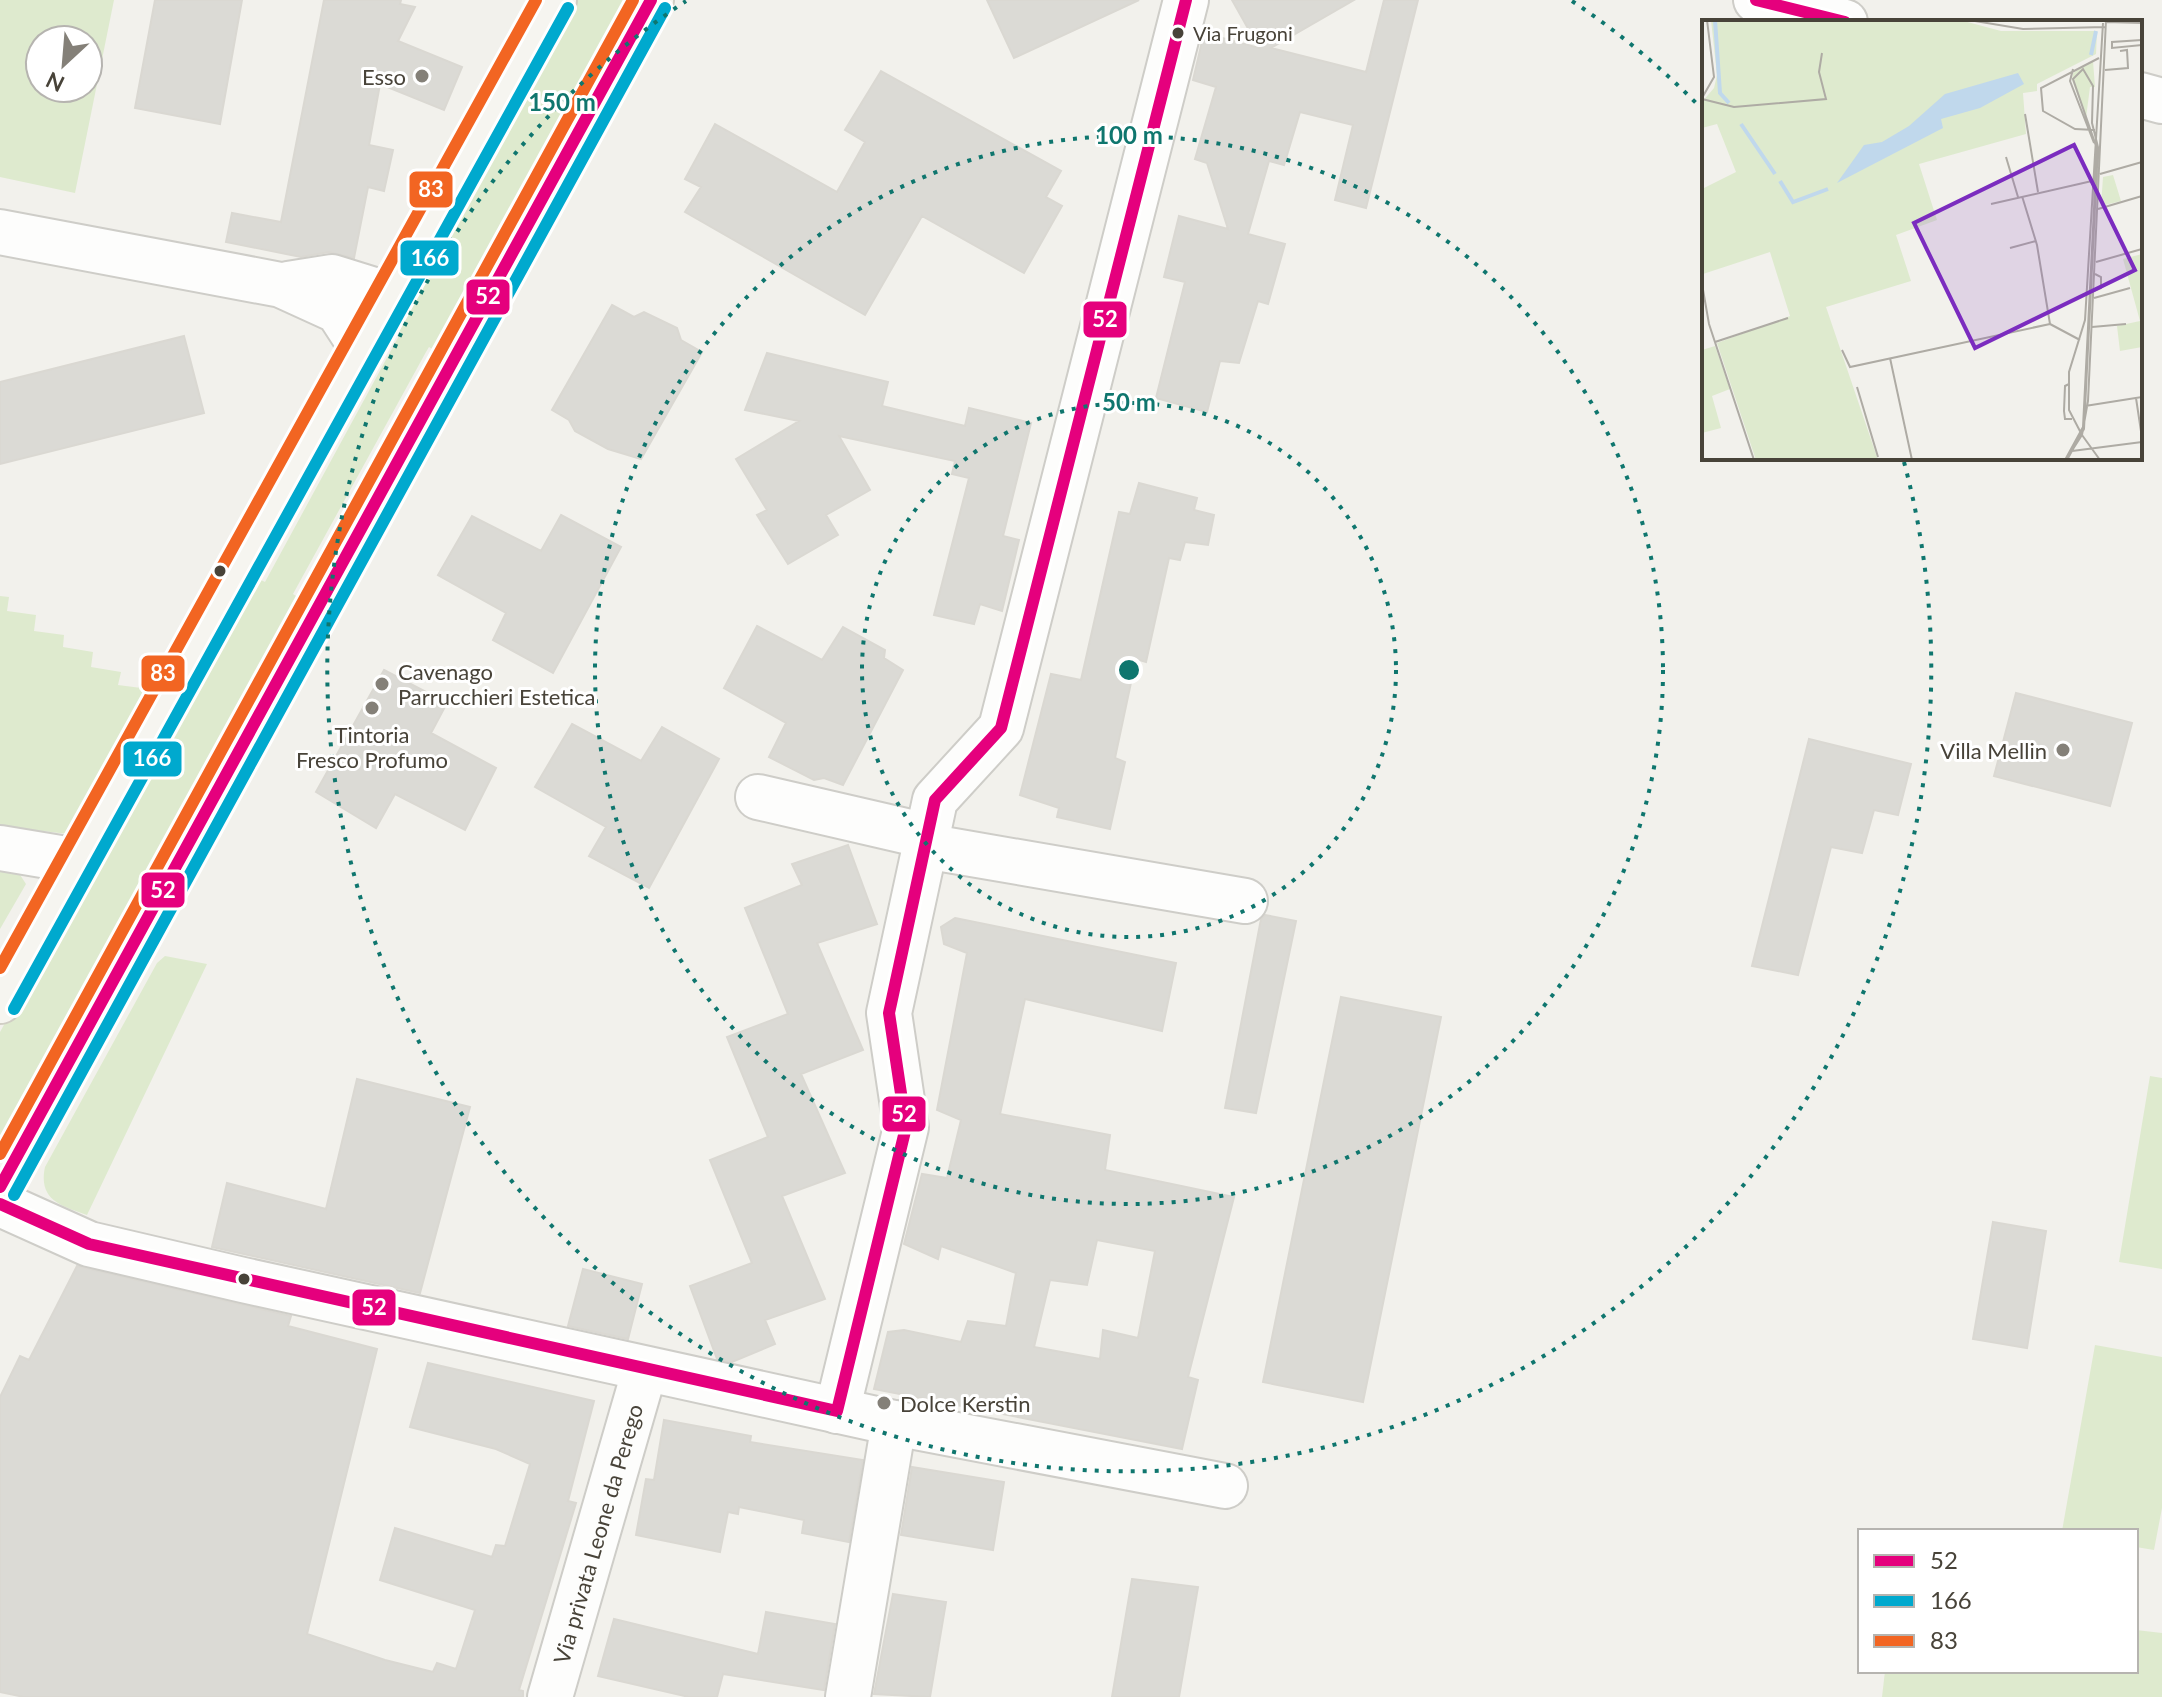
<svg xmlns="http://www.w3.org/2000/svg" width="2162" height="1697" font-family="Lato,sans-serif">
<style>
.green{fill:#deeace;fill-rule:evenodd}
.building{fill:#dbdad5;stroke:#dad8d2;stroke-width:2;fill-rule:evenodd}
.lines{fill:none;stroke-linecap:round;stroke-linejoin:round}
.minor-casing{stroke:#cecdc8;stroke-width:48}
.secondary-casing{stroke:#d0cec4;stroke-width:48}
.minor{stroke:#fdfdfc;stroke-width:44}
.secondary{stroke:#f6f5f0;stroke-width:44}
.bus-1-casing{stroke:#fff;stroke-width:18}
.bus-2-casing{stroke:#fff;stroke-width:18}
.bus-3-casing{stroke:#fff;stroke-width:18}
.bus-1{stroke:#e5007d;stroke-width:12}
.bus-2{stroke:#00a9ce;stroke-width:12}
.bus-3{stroke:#f26522;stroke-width:12}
.ring{fill:none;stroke:#0f766e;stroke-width:4;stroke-dasharray:4 8}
.bus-dot{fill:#484339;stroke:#fff;stroke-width:3}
.poi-dot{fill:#848078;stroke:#fff;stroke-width:3}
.labels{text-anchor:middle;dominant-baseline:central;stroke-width:6;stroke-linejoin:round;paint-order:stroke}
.bus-label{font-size:20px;fill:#484339;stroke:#fff;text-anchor:start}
.poi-label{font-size:22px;fill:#484339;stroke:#fff;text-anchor:end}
.street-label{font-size:22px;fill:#484339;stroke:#fff}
.inset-river{fill:none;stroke:#c0d8ec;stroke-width:4}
.inset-road{fill:none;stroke:#aeaba4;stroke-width:2}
.view{fill:#7b2cbf;fill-opacity:0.15;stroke:#7b2cbf;stroke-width:4}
.inset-edge{fill:none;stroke:#484339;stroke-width:4}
.centre{fill:#0f766e;stroke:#fff;stroke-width:4}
.ring-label{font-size:24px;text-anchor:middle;font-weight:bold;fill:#0f766e;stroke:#fff;stroke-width:6;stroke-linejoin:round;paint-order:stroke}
.line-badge{stroke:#fff;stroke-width:3}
.badge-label{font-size:22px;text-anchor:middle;font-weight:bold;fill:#fff}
</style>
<rect width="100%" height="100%" fill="#f2f1ec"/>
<path class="green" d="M 0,0 L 114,0 L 75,193 L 0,177 ZM 40,40 L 88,40 L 88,88 L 40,88 Z
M 571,0 L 636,0 L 440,354 L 429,347 L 426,352 L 293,594 L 305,602 L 0,1155 L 0,1032 L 253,576 L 265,582 L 401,332 L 391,325 Z
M 0,596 L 9,597 L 7,611 L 36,615 L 34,631 L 64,635 L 63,647 L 93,652 L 91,667 L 121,672 L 118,685 L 149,689 L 68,834 L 0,826 Z
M 0,862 L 13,864 L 26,884 L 0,929 Z
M 165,956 L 207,964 L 87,1215 C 61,1206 38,1200 45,1167 L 157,963 Z
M 2150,1076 L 2162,1078 L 2162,1269 L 2119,1262 Z
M 2095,1345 L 2162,1357 L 2162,1508 L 2154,1550 L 2136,1547 L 2136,1531 L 2062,1531 Z
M 2136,1630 L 2162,1633 L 2162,1697 L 1882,1697 L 1885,1671 L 2136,1671 Z"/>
<path class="building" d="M 155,0 L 242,0 L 220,124 L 135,108 Z
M 324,0 L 401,0 L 400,4 L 415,7 L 398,41 L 462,67 L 444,110 L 380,84 L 369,145 L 393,150 L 384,191 L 368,187 L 354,258 L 329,252 L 301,257 L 226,242 L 232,213 L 281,222 Z
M 987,0 L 1139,0 L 1014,58 Z
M 1232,0 L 1354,0 L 1271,48 L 1366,72 L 1384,0 L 1418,0 L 1366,208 L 1335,200 L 1353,125 L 1300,112 L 1284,165 L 1269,161 L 1248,234 L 1285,244 L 1268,304 L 1258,301 L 1239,363 L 1220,361 L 1207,412 L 1156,398 L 1185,282 L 1164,277 L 1179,216 L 1228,229 L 1207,163 L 1195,159 L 1216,87 L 1193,80 L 1204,33 L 1259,48 Z
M 881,71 L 1061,171 L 1046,197 L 1062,206 L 1024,273 L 922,216 L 865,315 L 685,212 L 701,187 L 685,179 L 715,124 L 837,192 L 865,142 L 845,130 Z
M 612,305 L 634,317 L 644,312 L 677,328 L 681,340 L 702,352 L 641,459 L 608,449 L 575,431 L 569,420 L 552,410 Z
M 184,336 L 204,413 L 0,464 L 0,382 Z
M 767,353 L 888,382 L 882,406 L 965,426 L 969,408 L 1031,423 L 1003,536 L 1019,540 L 1002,611 L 980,604 L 974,624 L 934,615 L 969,478 L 952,474 L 955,461 L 839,436 L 870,490 L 826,515 L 838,535 L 788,564 L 757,515 L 767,510 L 736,459 L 799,421 L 745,410 Z
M 1139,483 L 1197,498 L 1194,510 L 1214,515 L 1208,545 L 1185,542 L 1180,560 L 1169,558 L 1146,662 L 1136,659 L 1115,758 L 1125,762 L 1110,829 L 1057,817 L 1059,808 L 1020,795 L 1051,674 L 1081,680 L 1119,512 L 1130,514 Z
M 561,515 L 621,547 L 553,673 L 493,640 L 506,613 L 438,575 L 472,516 L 541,551 Z
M 757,626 L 822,660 L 843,627 L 885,650 L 884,658 L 903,670 L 843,785 L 824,778 L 814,780 L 769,757 L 786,723 L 724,688 Z
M 384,670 L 447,703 L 431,733 L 496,768 L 465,830 L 395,794 L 376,828 L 316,792 Z
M 2016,693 L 2132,723 L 2110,806 L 1994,776 Z
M 572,724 L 641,761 L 662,727 L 719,759 L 649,888 L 589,856 L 606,827 L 535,787 Z
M 1809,739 L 1911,764 L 1898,815 L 1874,810 L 1862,853 L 1831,847 L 1798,975 L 1752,966 Z
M 848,845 L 877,924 L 817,943 L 863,1050 L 801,1074 L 845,1173 L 782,1196 L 825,1299 L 765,1320 L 775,1344 L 732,1362 L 717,1359 L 690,1286 L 752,1263 L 710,1160 L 768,1137 L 727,1037 L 788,1014 L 745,908 L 802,885 L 792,864 Z
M 1265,915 L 1296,921 L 1256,1113 L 1225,1108 L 1261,919 Z
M 955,918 L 1176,963 L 1162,1031 L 1025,999 L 1000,1114 L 1110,1135 L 1105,1170 L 1234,1197 L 1188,1377 L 1198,1380 L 1182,1449 L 874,1389 L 888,1332 L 904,1330 L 961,1342 L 968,1321 L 1006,1326 L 1016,1273 L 941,1246 L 938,1259 L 904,1244 L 922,1174 L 947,1178 L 961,1120 L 937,1110 L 967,953 L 944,944 L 941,927 ZM 1097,1240 L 1155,1251 L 1138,1338 L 1103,1330 L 1100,1359 L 1034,1347 L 1050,1280 L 1087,1285 Z
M 1341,997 L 1441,1017 L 1363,1402 L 1263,1382 Z
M 357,1079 L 470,1107 L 420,1293 L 212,1247 L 227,1183 L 326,1209 Z
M 1993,1222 L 2046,1231 L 2027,1348 L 1973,1339 Z
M 77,1266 L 291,1316 L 288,1326 L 377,1349 L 307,1634 L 385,1660 L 433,1672 L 437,1663 L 456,1669 L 475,1610 L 380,1580 L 395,1528 L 492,1557 L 496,1545 L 505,1546 L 530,1464 L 496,1449 L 410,1427 L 428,1363 L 594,1401 L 568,1501 L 576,1503 L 519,1690 L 523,1691 L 523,1697 L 24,1697 L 0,1692 L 0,1397 L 20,1356 L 29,1360 Z
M 583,1269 L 642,1284 L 628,1339 L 568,1326 Z
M 664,1420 L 751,1436 L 750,1442 L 863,1460 L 849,1542 L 802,1533 L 804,1520 L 739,1507 L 738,1514 L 728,1512 L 720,1552 L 636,1535 L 646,1479 L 654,1480 Z
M 912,1467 L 1004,1482 L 993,1550 L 901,1535 Z
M 1132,1579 L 1198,1587 L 1179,1697 L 1112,1697 Z
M 893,1594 L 946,1602 L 930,1697 L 874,1694 Z
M 766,1612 L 835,1624 L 824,1690 L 723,1674 L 717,1697 L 689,1697 L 598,1676 L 614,1619 L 758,1654 Z"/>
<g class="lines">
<g class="minor-casing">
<g id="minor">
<path d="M 1756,0 L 1845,22"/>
<path d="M 2140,95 L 2162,101"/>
<path d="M 0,232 L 281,285 L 338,311 L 362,348"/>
<path d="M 288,284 L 332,277 L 390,295"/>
<path d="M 758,797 L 927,836"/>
<path d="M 925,846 L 1245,901"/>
<path d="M 0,848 L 78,861"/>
<path d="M 0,1204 L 89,1244 L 243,1280 L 894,1423 L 1225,1486"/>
<path d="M 837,1411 L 906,1127 L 889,1013 L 935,800 L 1001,728 L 1186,0"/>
<path id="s1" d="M 550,1697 L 645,1369"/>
<path d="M 848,1697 L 894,1423"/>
</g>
</g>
<g class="secondary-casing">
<path id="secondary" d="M 0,1001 L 554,0
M 0,1187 L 651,0"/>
</g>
<use href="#minor" class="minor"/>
<use href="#secondary" class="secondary"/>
<g class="bus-1-casing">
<path id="bus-1" d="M 1756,0 L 1845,22
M 0,1187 L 651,0
M 0,1204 L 89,1244 L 837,1411 L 906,1127 L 889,1013 L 935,800 L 1001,728 L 1186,0"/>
</g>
<g class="bus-2-casing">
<path id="bus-2" d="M 14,1009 L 568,8
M 14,1195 L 665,8"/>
</g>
<g class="bus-3-casing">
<path id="bus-3" d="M 0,968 L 536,0
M 0,1154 L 633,0"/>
</g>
<use href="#bus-1" class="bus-1"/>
<use href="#bus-2" class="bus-2"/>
<use href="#bus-3" class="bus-3"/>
</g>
<g class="ring">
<circle cx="1129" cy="670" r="267"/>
<circle cx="1129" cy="670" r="534"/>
<path d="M1572 1A802 802 0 0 1 1701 108M1904 462A802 802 0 1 1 686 1"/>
</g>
<g class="bus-dot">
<circle cx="1178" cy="33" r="7"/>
<circle cx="220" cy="571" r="7"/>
<circle cx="244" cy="1279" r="7"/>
</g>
<g class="poi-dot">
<circle cx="422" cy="76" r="8"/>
<circle cx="382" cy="684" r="8"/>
<circle cx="372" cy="708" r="8"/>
<circle cx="2063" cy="750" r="8"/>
<circle cx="884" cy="1403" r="8"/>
</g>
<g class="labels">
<g class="bus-label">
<text x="1193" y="33">Via Frugoni</text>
</g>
<g class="poi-label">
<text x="406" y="76">Esso</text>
<text x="398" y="671" text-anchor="start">Cavenago<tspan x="398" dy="25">Parrucchieri Estetica</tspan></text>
<text x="372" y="734" text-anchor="middle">Tintoria<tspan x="372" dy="25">Fresco Profumo</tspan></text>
<text x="2047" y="750">Villa Mellin</text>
<text x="900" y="1403" text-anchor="start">Dolce Kerstin</text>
</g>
<g class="street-label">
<text stroke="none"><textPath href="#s1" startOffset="170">Via privata Leone da Perego</textPath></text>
</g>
</g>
<g transform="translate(1702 20)">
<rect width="440" height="440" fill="#f2f1ec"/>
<path d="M 9,0 L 258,0 L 299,11 L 395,11 L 394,34 L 335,64 L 335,71 L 321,73 L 324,114 L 217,144 L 235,200 L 194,215 L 209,261 L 124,287 L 176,440 L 54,440 L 15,323 L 88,296 L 68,232 L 1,254 L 0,169 L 34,152 L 15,104 L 0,108 L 0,82 L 12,68 L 15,55 ZM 391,41 L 393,67 L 388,67 L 384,98 L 370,60 L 371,53 ZM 411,155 L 419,181 L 399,186 L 401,157 ZM 440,234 L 440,327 L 418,331 L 415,306 L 438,301 L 421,239 ZM 13,326 L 28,369 L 10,376 L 19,408 L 0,413 L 0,330 Z" fill="#deeace"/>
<path d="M 316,53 L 322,64 L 278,88 L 239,99 L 241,108 L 135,163 L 162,125 L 180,122 L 207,106 L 243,74 Z" fill="#c0d8ec"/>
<path class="inset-river" d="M 13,0 L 18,73 L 27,83M 389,35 L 394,11M 39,104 L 73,154M 78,161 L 91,182 L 126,169"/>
<path class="inset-road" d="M 267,0 L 321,9 L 403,7M 404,2 L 440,3M 440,20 L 410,22 L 410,28 L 440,25M 371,49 L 368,61 L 392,123M 403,50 L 426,48 L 425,30 L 418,31M 0,78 L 12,57 L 5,0M 0,79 L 32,87 L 124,79 L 117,52 L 120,33M 323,94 L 336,172M 393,110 L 373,109 L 341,91 L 339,68 L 397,38M 304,137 L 316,177M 398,154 L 440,142M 320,176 L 335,225 L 348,304M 289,184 L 390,161M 396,189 L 440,176M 308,228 L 334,221M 394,242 L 440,229M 0,264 L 7,304 L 52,440M 392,271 L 399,268 L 399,257 L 393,254M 392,278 L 428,268M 348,304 L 378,320M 390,307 L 424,304M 13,322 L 86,298M 140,330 L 148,347 L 348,304M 188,338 L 210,440M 367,364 L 363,366 L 362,391 L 363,399 L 370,399M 155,367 L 176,437M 434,378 L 440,418M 383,386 L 440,377M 380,415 L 398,440M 380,415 L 367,390 L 367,352 L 383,300 L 401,3M 370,431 L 440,422M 163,440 L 210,440M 363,440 L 381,407 L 395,129 L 371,59 L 381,49 L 391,66 L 390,103 L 396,127 L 382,409 L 365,440M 364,440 L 380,415 L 386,381 L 404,0"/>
<path class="view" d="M 372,125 L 433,250 L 273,328 L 212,203 Z"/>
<rect width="440" height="440" class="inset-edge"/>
</g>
<circle cx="1129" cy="670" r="12" class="centre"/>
<g class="ring-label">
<text x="562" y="111">150 m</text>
<text x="1129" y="144">100 m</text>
<text x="1129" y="411">50 m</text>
</g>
<g class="line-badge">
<rect x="408" y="170" width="46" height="39" rx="8" fill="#f26522"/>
<rect x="399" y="239" width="61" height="38" rx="8" fill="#00a9ce"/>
<rect x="465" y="278" width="46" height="38" rx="8" fill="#e5007d"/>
<rect x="1082" y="300" width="46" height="39" rx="8" fill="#e5007d"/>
<rect x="140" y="654" width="46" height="39" rx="8" fill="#f26522"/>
<rect x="122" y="740" width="61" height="38" rx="8" fill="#00a9ce"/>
<rect x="140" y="871" width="46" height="38" rx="8" fill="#e5007d"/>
<rect x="881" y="1095" width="46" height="38" rx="8" fill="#e5007d"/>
<rect x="351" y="1288" width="46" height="39" rx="8" fill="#e5007d"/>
</g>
<g class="badge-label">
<text x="431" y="197">83</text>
<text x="430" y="266">166</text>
<text x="488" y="304">52</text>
<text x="1105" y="327">52</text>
<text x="163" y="681">83</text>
<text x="152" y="766">166</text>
<text x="163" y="898">52</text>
<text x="904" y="1122">52</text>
<text x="374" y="1315">52</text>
</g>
<rect x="1858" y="1529" width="280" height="144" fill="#ffffff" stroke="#b6b4b0" stroke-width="2"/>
<rect x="1874" y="1555" width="40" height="12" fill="#e5007d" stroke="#b6b4b0" stroke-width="2"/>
<text x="1930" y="1569" font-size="24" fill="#484339">52</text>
<rect x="1874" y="1595" width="40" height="12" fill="#00a9ce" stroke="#b6b4b0" stroke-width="2"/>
<text x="1930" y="1609" font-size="24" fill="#484339">166</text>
<rect x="1874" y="1635" width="40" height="12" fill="#f26522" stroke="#b6b4b0" stroke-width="2"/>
<text x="1930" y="1649" font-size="24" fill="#484339">83</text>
<g transform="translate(64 64) rotate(206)"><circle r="38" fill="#ffffff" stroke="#b6b4b0" stroke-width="2"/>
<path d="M0-6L14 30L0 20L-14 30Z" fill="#848078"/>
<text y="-12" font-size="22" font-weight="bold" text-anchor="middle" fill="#484339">N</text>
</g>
</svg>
